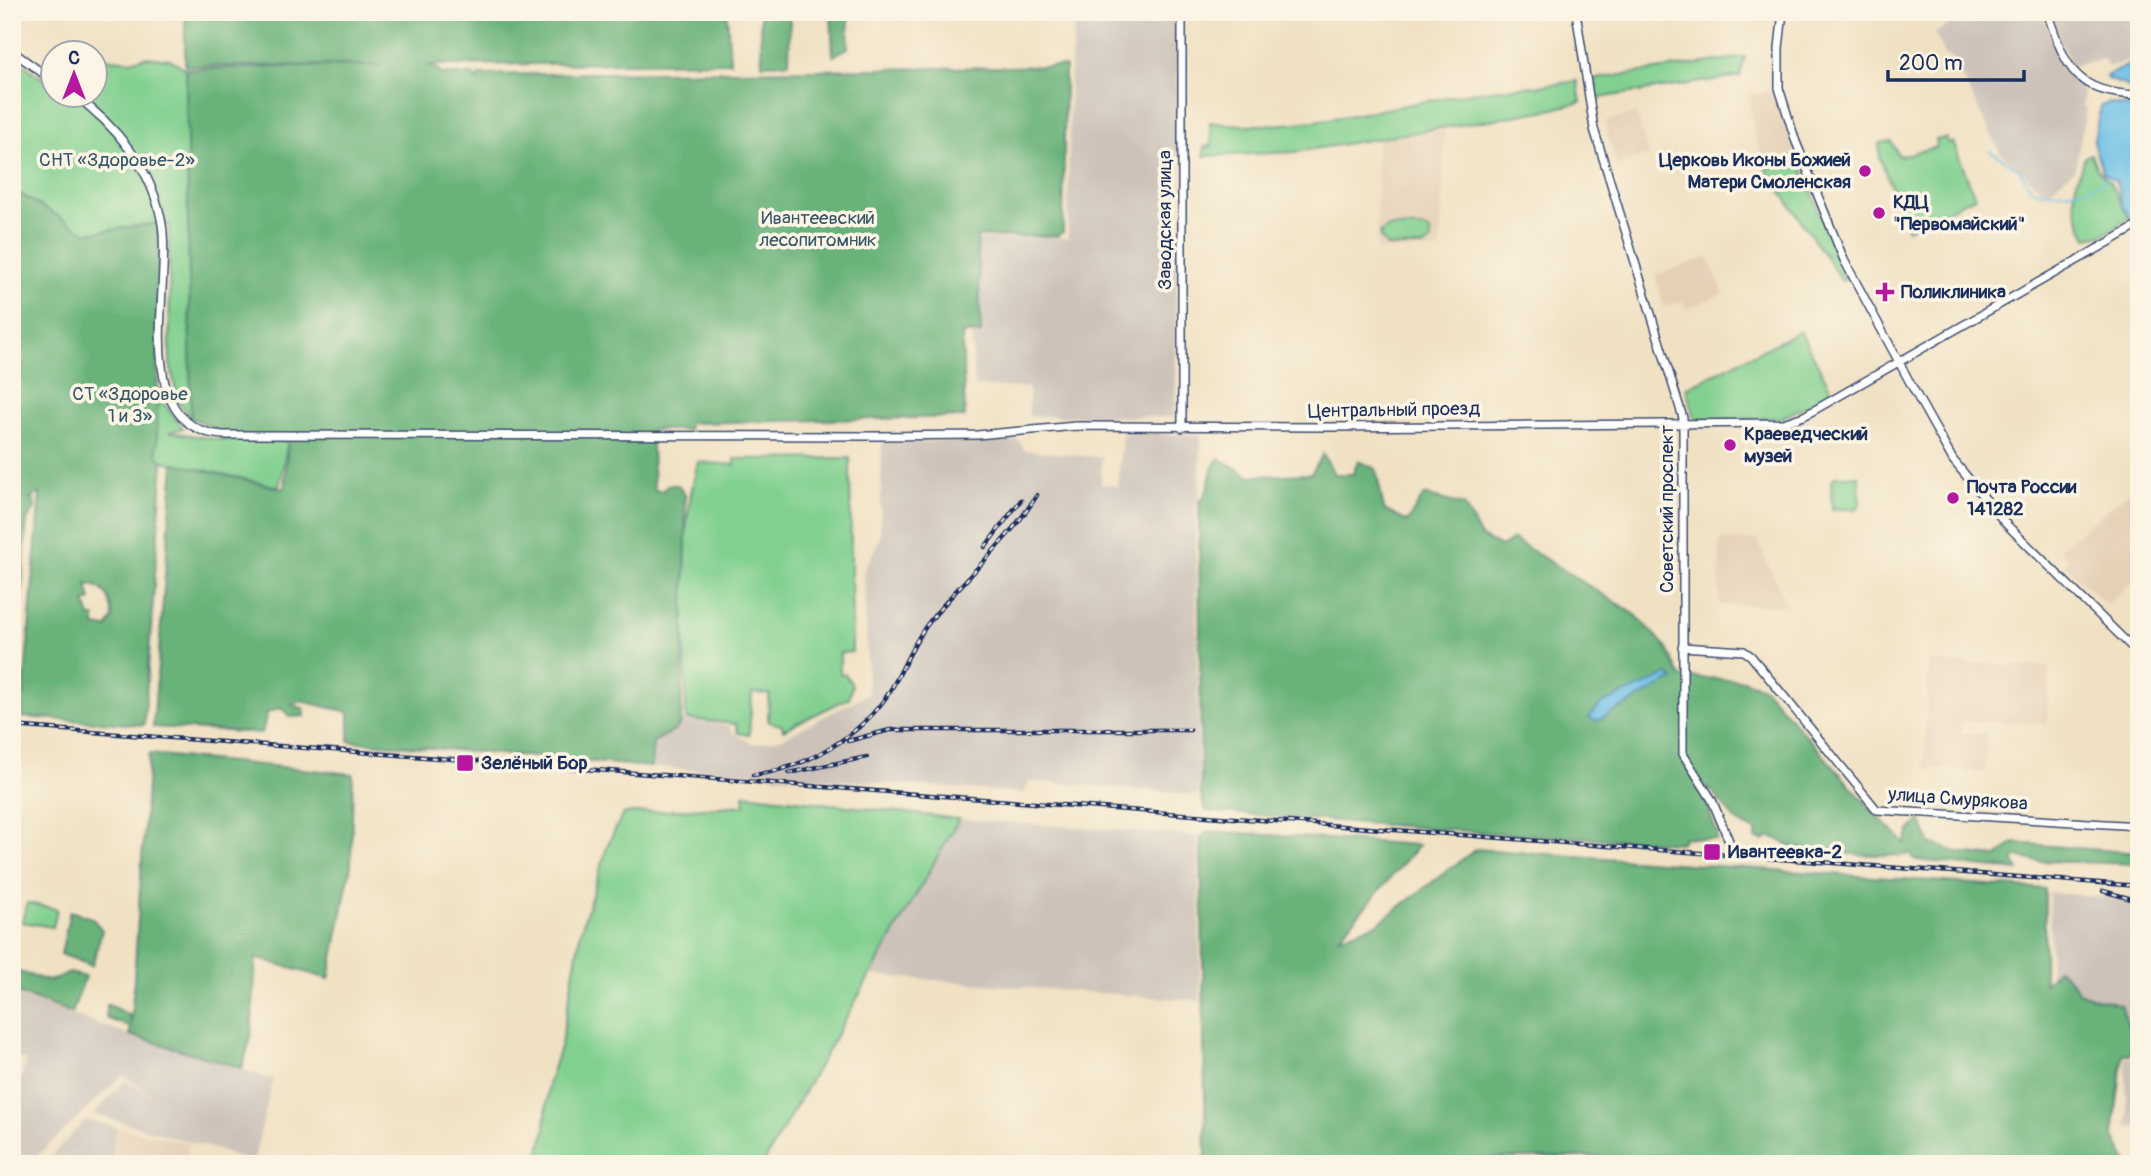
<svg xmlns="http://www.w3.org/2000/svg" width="2151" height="1176" font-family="Pangolin,sans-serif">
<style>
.built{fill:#e5d0b7}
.industrial{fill:#ccc2b9}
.green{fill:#82d090;stroke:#4e8077;stroke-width:2}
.forest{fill:#69b27a;stroke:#42706c;stroke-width:2;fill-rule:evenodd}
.water{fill:#6ac0e7;stroke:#4278a2;stroke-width:2}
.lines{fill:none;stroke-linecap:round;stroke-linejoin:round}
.stream{stroke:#6ac0e7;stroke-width:2}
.secondary-casing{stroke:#3b4a6d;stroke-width:10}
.secondary{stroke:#fff;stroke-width:7}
.rail-casing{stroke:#1b2f5e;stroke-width:4.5}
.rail{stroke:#fcf5e5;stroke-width:2;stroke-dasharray:5;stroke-linecap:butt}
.poi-dot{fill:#b5179e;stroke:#fcf5e5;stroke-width:2.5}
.labels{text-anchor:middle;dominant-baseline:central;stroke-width:7;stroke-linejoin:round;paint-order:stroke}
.park-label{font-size:19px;fill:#35576a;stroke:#fcf5e5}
.poi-label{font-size:19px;font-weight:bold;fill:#1b2f5e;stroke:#fcf5e5;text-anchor:start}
.street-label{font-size:19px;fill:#1b2f5e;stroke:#fcf5e5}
</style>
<rect width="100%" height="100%" fill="#fcf5e5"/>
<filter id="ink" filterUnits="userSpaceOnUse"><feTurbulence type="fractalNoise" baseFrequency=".0143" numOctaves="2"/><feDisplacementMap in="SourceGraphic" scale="14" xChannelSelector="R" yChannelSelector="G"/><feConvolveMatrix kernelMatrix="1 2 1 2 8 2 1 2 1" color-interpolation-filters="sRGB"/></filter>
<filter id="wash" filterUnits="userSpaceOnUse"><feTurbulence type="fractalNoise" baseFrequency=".00686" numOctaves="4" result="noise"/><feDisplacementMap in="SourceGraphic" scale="28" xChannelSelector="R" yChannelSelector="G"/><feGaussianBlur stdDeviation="1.57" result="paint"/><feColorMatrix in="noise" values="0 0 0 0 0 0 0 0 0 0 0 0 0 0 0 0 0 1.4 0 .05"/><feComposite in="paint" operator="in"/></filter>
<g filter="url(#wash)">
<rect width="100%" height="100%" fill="#f0e1c3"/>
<path class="built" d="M 1775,89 L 1796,151 L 1764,165 L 1755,136 L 1748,96 Z
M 1636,113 L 1649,155 L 1617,165 L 1604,122 Z
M 1445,130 L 1440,250 L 1377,250 L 1377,139 Z
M 1708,257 L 1724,293 L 1686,309 L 1683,301 L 1664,307 L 1655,275 Z
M 2139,484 L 2139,576 L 2106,605 L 2064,564 L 2069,559 L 2059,549 Z
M 1720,540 L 1757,540 L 1787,606 L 1719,605 Z
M 1929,662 L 2049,667 L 2047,724 L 1962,721 L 1961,733 L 1987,734 L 1985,772 L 1924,768 Z
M 118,1128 L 189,1143 L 186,1164 L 112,1164 Z"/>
<path class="industrial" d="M 1076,12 L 1178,12 L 1175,417 L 1029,416 L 1029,388 L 974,386 L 972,333 L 981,332 L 978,240 L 1068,238 L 1070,68 Z
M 1956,12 L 2042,12 L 2063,67 L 2084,92 L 2083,105 L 2086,109 L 2075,169 L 2050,190 L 2041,189 L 2000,152 L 1953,59 L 1944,54 L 1935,33 L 1959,19 Z
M 2055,12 L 2139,12 L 2139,58 L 2108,67 L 2104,59 L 2071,66 L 2054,23 Z
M 1122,433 L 1201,435 L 1199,503 L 1195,504 L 1199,795 L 1029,781 L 1025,793 L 651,767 L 653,741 L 684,721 L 729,726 L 733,733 L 753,744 L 781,739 L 868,694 L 864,571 L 880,538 L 882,442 L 1018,440 L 1025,450 L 1102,458 L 1101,484 L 1118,486 Z
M 959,819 L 1198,836 L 1200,1001 L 870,975 Z
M 2049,892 L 2139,901 L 2139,1053 L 2048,989 L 2051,965 Z
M 17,995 L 130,1035 L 273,1079 L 253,1163 L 221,1151 L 94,1114 L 125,1080 L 153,1097 L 123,1075 L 34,1159 L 12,1155 L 12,1103 L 27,1061 L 12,1055 L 12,1007 Z
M 2125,1057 L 2139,1057 L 2139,1127 L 2128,1127 Z
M 86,1120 L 117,1127 L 111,1164 L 47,1160 Z"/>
<path class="green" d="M 12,56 L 42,78 L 52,60 L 52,94 L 94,94 L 95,57 L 130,61 L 145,57 L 170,59 L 186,69 L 191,418 L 178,401 L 170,363 L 169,224 L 87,233 L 12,189 Z
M 1745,57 L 1740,76 L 1598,98 L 1595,79 Z
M 1577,81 L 1581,102 L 1549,110 L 1296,152 L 1204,156 L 1204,147 L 1212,146 L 1210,122 C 1289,135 1391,106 1470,93 C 1506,87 1542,87 1577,81 Z
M 1946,138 L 1948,144 L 1953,142 L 1975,197 L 1908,229 L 1880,158 L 1879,143 L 1891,141 L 1899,156 L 1937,147 L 1936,140 Z
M 1797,154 L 1846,279 L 1842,281 L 1766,169 Z
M 2091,154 L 2097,169 L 2110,182 L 2129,218 L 2103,235 L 2087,238 C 2070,202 2071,194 2085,157 Z
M 1389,227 L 1424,228 L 1430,232 L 1431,241 L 1423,247 L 1388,247 L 1380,237 L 1381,232 Z
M 1800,331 L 1833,393 L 1781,418 L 1695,420 L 1686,388 Z
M 12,359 L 159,398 L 183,428 L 169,432 L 223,440 L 288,441 L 279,487 L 123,452 Z
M 850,458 L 852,652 L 840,653 L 840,674 L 845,674 L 852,685 L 849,698 L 783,730 L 782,725 L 768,722 L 769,694 L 752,693 L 749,735 L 738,733 L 736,724 L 686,719 C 686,634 676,544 698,462 L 735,465 L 735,459 Z
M 1836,476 L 1859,476 L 1860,504 L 1856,509 L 1832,509 L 1831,481 Z
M 744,794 L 959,819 L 763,1164 L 537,1164 L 545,1129 L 548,1085 L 561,1044 L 581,930 L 608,844 L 623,814 L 745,805 Z
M 27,903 L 57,909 L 53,927 L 22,922 Z"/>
<path class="forest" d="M 185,12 L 727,12 L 730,62 L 428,65 L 438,69 L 441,74 L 473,75 L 477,81 L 479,75 L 1065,66 L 1063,232 L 1057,236 L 977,237 L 981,333 L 962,334 L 965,417 L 689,423 L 688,430 L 651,430 L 654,489 L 661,492 L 668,485 L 678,485 L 685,495 L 686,539 L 681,723 L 674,731 L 653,742 L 651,767 L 349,741 L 349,712 L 301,701 L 292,704 L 304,709 L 305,716 L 291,717 L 281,708 L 267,713 L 262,733 L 153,727 L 174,463 L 284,489 L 288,441 L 223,440 L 215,428 L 191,418 L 186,69 L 381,65 L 185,66 Z
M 760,12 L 790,12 L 789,63 L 762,64 Z
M 831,12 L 849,12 L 848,48 L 833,56 Z
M 12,190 L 87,233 L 159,223 L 157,455 L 163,462 L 144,725 L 22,717 L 40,493 L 30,499 L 34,500 L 35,509 L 27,520 L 12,716 ZM 87,584 C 108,588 110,598 113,618 L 107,628 L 95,626 L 95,617 L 90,617 L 85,602 L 91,600 Z
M 1323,454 L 1334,474 L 1353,474 L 1358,461 L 1376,469 L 1384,510 L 1407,522 L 1424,495 L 1464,505 L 1481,537 L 1501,547 L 1513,539 L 1636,615 L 1666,647 L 1681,677 L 1743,680 L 1764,688 L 1878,817 L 1905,843 L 1910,830 L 1921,819 L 1930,843 L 1959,853 L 1997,857 L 2014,843 L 2139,853 L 2139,864 L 2035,861 L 2018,856 L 2013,860 L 2019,870 L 1915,860 L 1909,852 L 1907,855 C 1869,856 1831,854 1794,847 C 1785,845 1778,837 1769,837 L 1764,841 L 1756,839 L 1756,831 L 1736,821 L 1712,791 L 1707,789 L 1703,794 L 1717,833 L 1717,840 L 1685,837 L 1680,843 L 1491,833 L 1206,811 L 1201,796 L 1199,503 C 1215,484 1205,474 1219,458 L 1249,476 L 1311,474 Z
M 149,754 L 353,774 L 351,865 L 329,979 L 256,958 L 251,1037 L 242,1068 L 130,1035 L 130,1027 L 106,1018 L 107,1004 L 129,1015 L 131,1024 Z
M 1208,831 L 1419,845 L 1339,937 L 1377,924 L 1476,849 L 2045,889 L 2044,984 L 2058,969 L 2074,984 L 2079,993 L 2121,1005 L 2138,1054 L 2123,1054 L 2113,1135 L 2128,1164 L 1778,1164 L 1691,1155 L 1206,1164 L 1201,837 Z
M 70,911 L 92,918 L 102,930 L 92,966 L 61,954 Z
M 12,970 L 49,981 L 70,973 L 85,977 L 72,1013 L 12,991 Z"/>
<path class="water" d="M 2139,60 L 2139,233 L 2123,207 L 2116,181 L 2103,172 L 2093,143 L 2101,106 L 2109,103 L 2126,107 L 2132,91 L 2127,86 L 2107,79 L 2106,76 Z
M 1667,675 L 1674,679 L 1597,721 L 1588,718 L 1601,704 Z"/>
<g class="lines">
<path class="stream" d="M 1990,151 L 2019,169 L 2032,190 C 2055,195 2092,192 2110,177"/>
</g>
</g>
<g filter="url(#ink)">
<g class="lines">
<g class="secondary-casing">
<path id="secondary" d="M 1182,12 L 1182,428
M 1576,12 L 1594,129 L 1683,418 L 1683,754 L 1712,800 L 1729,841
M 1783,12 L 1779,48 L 1779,88 L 1796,142 L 1844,260 L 1921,403 L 1953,460 L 2007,525 L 2139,654
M 2047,12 C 2066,66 2073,93 2139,95
M 12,51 L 52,80
M 73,94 C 116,125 153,170 162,224 C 172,287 128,428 223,435 L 876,436 L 977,435 L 1076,426 L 1329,427 L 1783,423 L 1804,416 L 2139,225
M 1682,647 L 1744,651 L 1751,656 L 1877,810 L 2139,826"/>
</g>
<use href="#secondary" class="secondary"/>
<g class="rail-casing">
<path id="rail" d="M 985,547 L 1021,500
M 12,726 L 2139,886
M 848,741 L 890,730 L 1190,730
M 789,773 L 867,757
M 753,775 C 805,769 862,736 890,691 C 904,668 913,642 930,621 C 964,578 1008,542 1037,495
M 2103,891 L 2139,901"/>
</g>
<use href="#rail" class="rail"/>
</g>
</g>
<g class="poi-dot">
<circle cx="1865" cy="171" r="7"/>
<circle cx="1879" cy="213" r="7"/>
<path d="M1881.5 281.5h7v7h7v7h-7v7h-7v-7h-7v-7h7z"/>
<circle cx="1730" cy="445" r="7"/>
<circle cx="1953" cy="498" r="7"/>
<rect x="456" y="754" width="18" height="18" rx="3.5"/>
<rect x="1703" y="843" width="18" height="18" rx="3.5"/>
</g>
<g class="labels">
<g class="park-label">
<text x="117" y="160">СНТ «Здоровье-2»</text>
<text x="818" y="218">Ивантеевский<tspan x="818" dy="22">лесопитомник</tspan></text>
<text x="130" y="394">СТ «Здоровье<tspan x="130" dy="22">1 и 3»</tspan></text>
</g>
<g class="poi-label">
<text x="1851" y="160" text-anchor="end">Церковь Иконы Божией<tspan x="1851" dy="22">Матери Смоленская</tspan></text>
<text x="1893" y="202">КДЦ<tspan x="1893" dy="22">"Первомайский"</tspan></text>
<text x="1901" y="292">Поликлиника</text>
<text x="1744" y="434">Краеведческий<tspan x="1744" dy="22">музей</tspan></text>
<text x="1967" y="487">Почта России<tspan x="1967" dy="22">141282</tspan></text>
<text x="481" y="763">Зелёный Бор</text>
<text x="1728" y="852">Ивантеевка-2</text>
</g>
<g class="street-label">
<text transform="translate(1165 220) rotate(-90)">Заводская улица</text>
<text transform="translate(1394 410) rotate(-1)">Центральный проезд</text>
<text transform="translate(1667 509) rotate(-90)">Советский проспект</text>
<text transform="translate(1958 799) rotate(4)">улица Смурякова</text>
</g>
</g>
<rect width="2151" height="1176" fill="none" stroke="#fcf5e5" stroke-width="42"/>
<g transform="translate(74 74)"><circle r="33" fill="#fcf5e5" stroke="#a2a6af" stroke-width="2"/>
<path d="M0-5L12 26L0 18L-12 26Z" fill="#b5179e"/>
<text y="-10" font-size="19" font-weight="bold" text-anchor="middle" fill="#1b2f5e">С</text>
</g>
<path d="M1888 70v10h136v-10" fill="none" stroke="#1b2f5e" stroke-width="3.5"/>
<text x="1899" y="70" font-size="21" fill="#1b2f5e" stroke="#fcf5e5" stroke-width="5" paint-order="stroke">200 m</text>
</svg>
